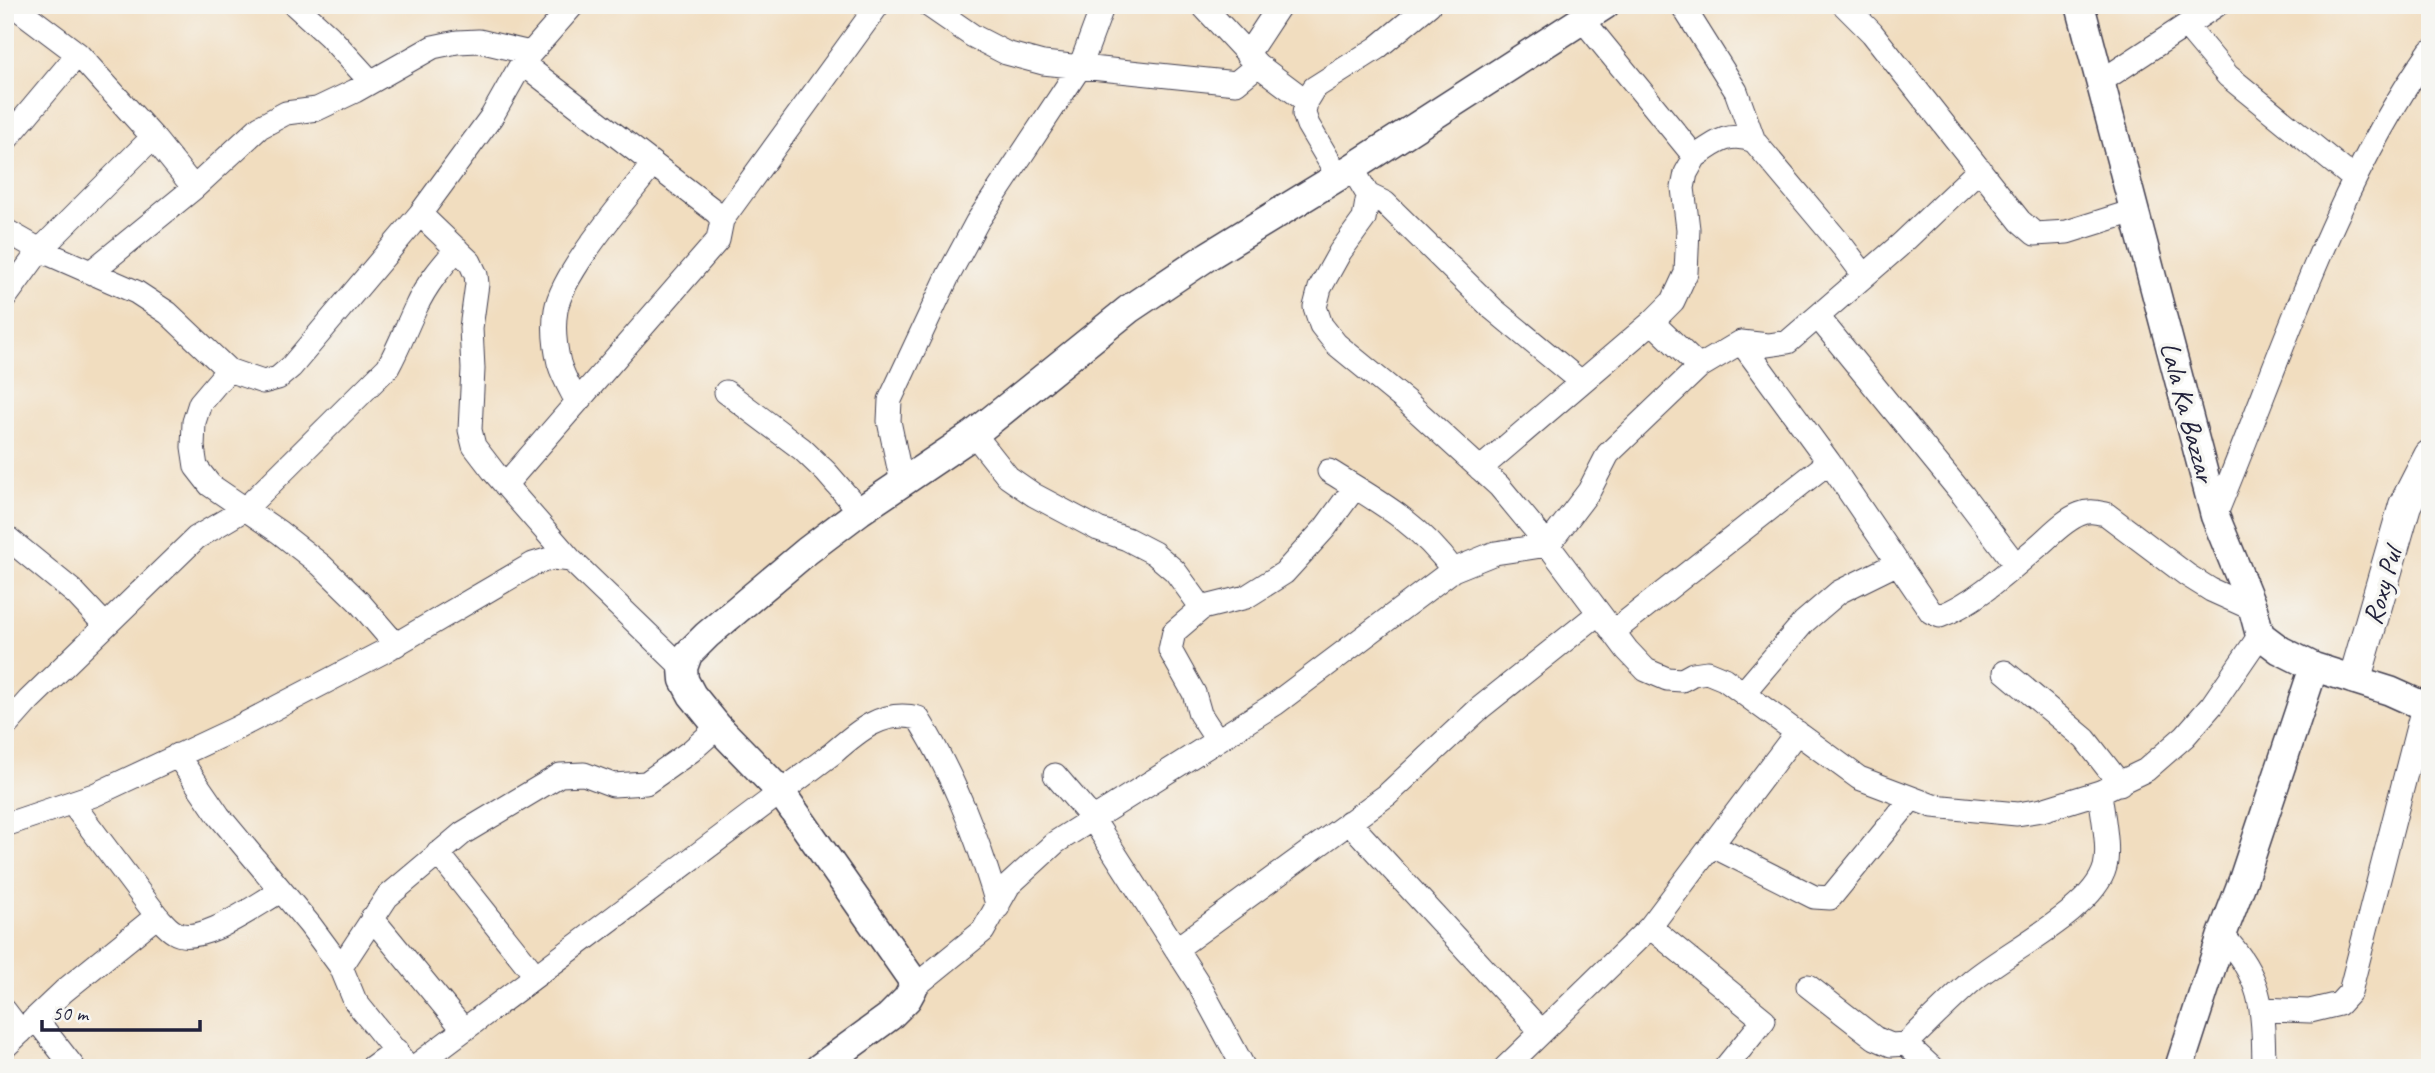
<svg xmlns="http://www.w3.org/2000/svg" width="2435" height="1073" font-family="Caveat,sans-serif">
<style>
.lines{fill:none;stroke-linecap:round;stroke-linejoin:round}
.minor-casing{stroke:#413e4f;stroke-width:25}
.tertiary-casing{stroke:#413e4f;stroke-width:31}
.secondary-casing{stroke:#413e4f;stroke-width:34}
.minor{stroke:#fff;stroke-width:23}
.tertiary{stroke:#fff;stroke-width:28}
.secondary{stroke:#fff;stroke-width:32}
.labels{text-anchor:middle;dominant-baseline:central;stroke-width:7;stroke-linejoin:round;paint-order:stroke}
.street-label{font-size:28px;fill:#22223b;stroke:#f6f6f2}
</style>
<rect width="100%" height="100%" fill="#f6f6f2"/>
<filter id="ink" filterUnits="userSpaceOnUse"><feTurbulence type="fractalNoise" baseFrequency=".0143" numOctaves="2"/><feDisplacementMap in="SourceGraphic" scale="14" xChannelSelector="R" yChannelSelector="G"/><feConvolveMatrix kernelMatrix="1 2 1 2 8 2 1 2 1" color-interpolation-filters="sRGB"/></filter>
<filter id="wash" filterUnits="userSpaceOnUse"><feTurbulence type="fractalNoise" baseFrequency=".00686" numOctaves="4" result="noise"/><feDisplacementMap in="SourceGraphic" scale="28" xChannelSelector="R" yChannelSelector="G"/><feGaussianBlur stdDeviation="1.57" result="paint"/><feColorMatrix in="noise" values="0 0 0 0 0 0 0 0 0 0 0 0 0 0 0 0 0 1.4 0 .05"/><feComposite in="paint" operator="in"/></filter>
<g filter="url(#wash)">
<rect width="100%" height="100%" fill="#f1ddbf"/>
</g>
<g filter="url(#ink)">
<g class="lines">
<g class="minor-casing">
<path id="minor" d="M 13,5 L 78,54 L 153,137 L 194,188
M 295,5 L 329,36 L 371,82
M 928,5 L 973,36 L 1006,53 L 1043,63 L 1236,83 L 1258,65 L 1202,5
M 1682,5 L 1736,91 L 1754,141
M 1844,5 L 1872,33 L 2020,221 L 2035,234 L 2067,232 L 2134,211
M 1583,20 L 1695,157 C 1716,142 1729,131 1754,141 L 1843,247 L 1864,275
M 2186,26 L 2228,76 L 2353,178
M 1247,55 L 1280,5
M 1258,65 L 1306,101
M 2100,82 L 2217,5
M 5,141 L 78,54
M 1352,168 L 1368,195 L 1364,219 L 1340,252 L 1320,288 L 1315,307 L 1321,325 L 1336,344 L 1407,402 L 1499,486 L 1548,545 L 1627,650 L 1646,670 L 1667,679 L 1682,680 L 1693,674 L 1707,672 L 1724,679 L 1859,778 L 1933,806 L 2017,814 L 2042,810 L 2100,792 L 2146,770 L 2185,736 L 2212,705 L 2260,635
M 1338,176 L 1308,125 L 1304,114 L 1306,101 L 1314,88 L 1377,48 L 1429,5
M 1368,195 L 1385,203 L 1493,309 L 1581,382
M 420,214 L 470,262 L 476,275 L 477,284 L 471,328 L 473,369 L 470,430 L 474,446 L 494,472 L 571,560
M 722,220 L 878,5
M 5,230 L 40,250 L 136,292 L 168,313 L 228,370 L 263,382 L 278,378 L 291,367 L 420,214 L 492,116 L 522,63 L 573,5
M 91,272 L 194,188 L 260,127 L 286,113 L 317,109 L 355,91 L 433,47 L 457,42 L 479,41 L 530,53
M 5,298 L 40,250 L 153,137
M 1818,317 L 1963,495 L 2016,565
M 1652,322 L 1699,367
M 1741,342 L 1829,462 L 1931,612 L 1940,616 C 1973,604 2010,570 2037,547 C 2050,536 2064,520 2080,514 C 2089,510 2096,512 2106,514 L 2187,575 L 2211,590 L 2253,609
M 228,370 L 200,403 L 194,422 L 193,447 L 196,467 L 210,485 L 279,532 L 321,565 L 359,602 L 396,645
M 726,392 L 802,449 L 826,472 L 860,511
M 577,402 C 571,390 563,377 559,363 C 555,346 553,327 556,310 C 562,272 628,197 653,164
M 974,434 L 1008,477 L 1034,495 L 1098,529 L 1127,539 L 1154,553 L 1175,571 L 1202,608
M 1480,469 L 1652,322 L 1673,301 L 1686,273 L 1688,229 L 1683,188 L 1686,173 L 1695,157
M 1329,471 C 1378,501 1419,523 1453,570
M 902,483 L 889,421 L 890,400 L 948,276 L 977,222 L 1080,67 L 1103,5
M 505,485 L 718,240 L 722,220 L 717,213 L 522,63
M 2215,516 C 2281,359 2331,192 2430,51
M 5,536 L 75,593 L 105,625
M 1613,632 L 1829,462
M 2005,672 L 2085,739 L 2120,784
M 1744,692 L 1804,622 L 1839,592 L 1898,563
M 5,727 L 29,700 L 196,538 L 245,509 L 388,367 C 399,347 406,328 416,307 C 426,285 441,267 457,249
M 1217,740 L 1200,714 L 1194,693 L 1170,650 L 1174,632 L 1202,608 L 1246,597 L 1284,573 L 1325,528 L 1355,487
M 177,755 L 219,816 L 310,925 L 341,967 L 355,1001 L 409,1068
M 1055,775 L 1092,818 L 1198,983 L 1244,1068
M 72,803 L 157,916 C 162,921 168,929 174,932 C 199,948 257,904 281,891
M 1349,822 L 1541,1031
M 5,825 L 94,795 L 235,729 L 381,653 L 533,564 L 553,558 L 571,560 L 683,668
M 1713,846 L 1814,897 L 1830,898 L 1912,798
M 438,853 L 535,975
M 372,918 L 464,1030
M 1650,927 L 1764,1020 L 1725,1068
M 2222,935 C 2264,979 2263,1010 2264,1068
M 1176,949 L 1387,795 L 1480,708 L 1599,613
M 341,967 L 387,897 L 463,833 L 560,775 L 584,774 L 613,785 L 646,783 L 691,751 L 718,727
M 1808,986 L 1875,1038 L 1891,1045 L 1906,1044 C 1928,1023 1949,1001 1972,981 C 2006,952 2094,910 2105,867 C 2110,847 2102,813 2100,792
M 913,988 L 983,931 L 1009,885 L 1056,842 L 1275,704 L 1453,570 L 1495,553 L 1548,545 L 1589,491 L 1608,454 L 1699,367 L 1741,342 L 1768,345 L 1788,342 L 1899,246 L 1980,169
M 2263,1009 L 2310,1011 L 2339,1004 L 2350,992 L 2423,707 L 2430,697
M 5,1011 L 21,1032
M 35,1018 L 74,1068
M 1906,1044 L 1932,1068
M 5,1047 L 64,991 L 157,916
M 371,1068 L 396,1050
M 413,1068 L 833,753 C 858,731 883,709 918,718 C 954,776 979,841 998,907
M 1505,1068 L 1650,927 L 1797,732"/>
</g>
<g class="tertiary-casing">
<path id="tertiary" d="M 2080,5 L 2215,516 L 2253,609 L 2260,635 L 2280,650 L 2314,667 L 2390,691 L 2430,709
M 819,1068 L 889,1017 L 907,999 L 913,988 L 911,978 L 780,791 L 718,727 L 692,695 L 684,680 L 683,668 L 688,654 L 707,635 L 807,551 L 860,511 L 974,434 L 1129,309 L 1208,256 L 1352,168 L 1605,5
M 2179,1068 L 2222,935 L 2243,880 L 2314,667"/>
</g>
<g class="secondary-casing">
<path id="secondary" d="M 2355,678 L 2405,505 L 2430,456"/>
</g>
<use href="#minor" class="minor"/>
<use href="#tertiary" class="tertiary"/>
<use href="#secondary" class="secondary"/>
</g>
</g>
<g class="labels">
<g class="street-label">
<text transform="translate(2188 412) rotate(75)">Lala Ka Bazzar</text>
<text transform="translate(2382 586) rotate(-74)">Roxy Pul</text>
</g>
</g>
<rect width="2435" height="1073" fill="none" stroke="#f6f6f2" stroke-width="28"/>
<path d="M42 1020v10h158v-10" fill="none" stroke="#22223b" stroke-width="3.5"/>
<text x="52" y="1020" font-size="21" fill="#22223b" stroke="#f6f6f2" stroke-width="5" paint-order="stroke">50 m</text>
</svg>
